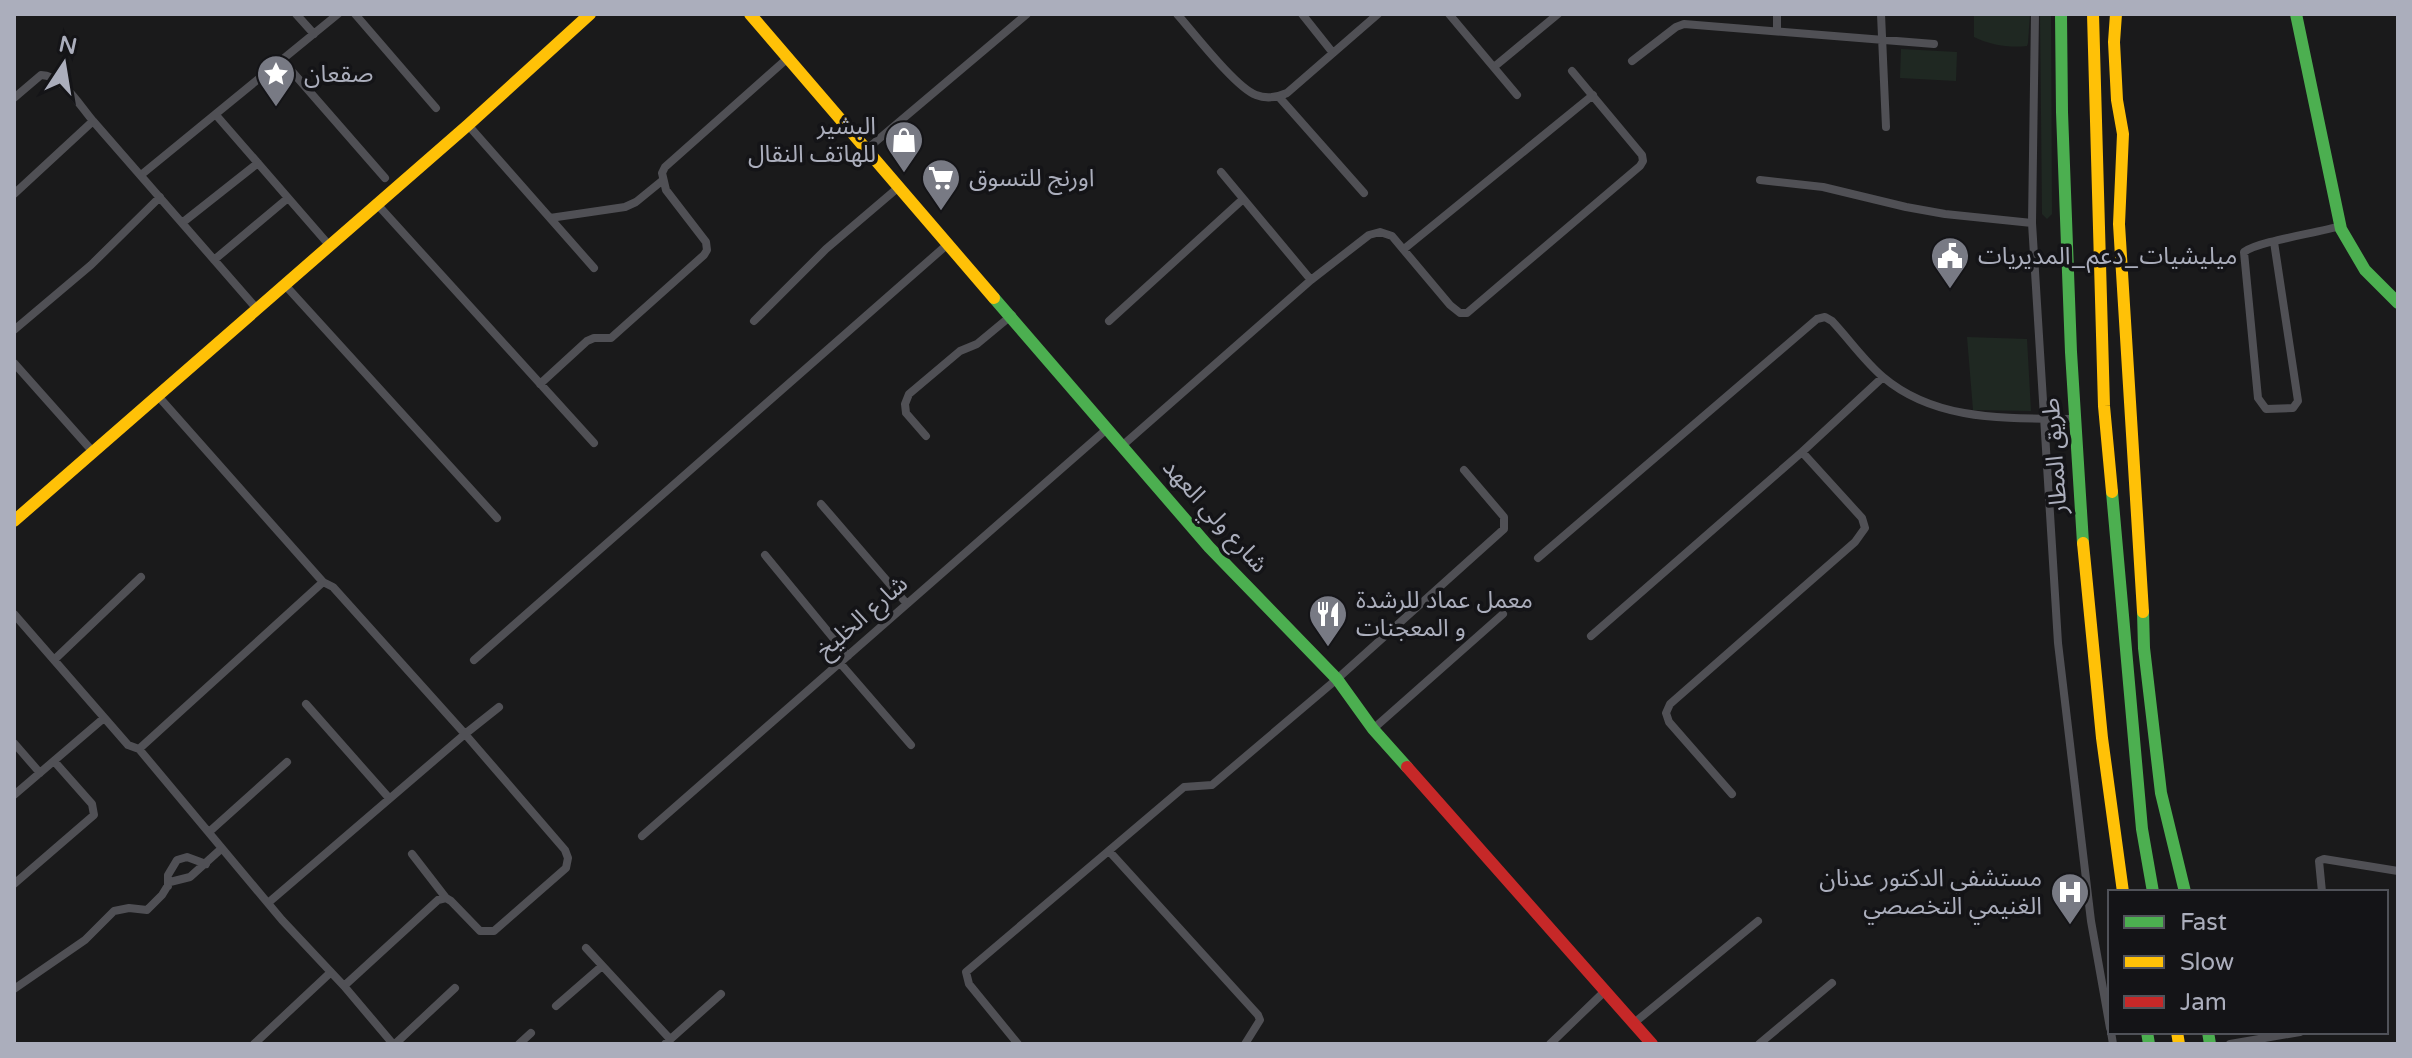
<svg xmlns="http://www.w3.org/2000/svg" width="2412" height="1058" font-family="'Varela Round','Noto Sans Arabic',sans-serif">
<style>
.green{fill:#1f2822}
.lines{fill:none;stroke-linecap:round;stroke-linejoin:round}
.street{stroke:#505055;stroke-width:8}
.fast{stroke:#4caf50;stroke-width:12}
.slow{stroke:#ffc107;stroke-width:12}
.jam{stroke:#c62828;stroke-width:12}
.labels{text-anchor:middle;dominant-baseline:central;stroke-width:7;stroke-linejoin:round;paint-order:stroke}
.poi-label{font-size:24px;fill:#abaebc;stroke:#141417;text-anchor:start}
.street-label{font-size:24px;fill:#abaebc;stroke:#141417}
</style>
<rect width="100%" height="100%" fill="#1a1a1b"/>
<path class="green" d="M 1974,14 L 2030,14 L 2028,43 L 2027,46 C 2009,48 1990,45 1974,37 Z
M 2040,14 L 2051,14 L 2052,214 L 2047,219 L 2042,214 Z
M 1901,49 L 1957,52 L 1956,81 L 1900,78 Z
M 1967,337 L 2027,339 L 2031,411 L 1973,410 Z"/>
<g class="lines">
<path class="street" d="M 296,14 L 314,34
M 355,14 L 436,108
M 1177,14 C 1193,32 1236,88 1256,95 C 1266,99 1278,97 1287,93 L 1378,14
M 1302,14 L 1333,53
M 1449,14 L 1517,95
M 1777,14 L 1777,30
M 1881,14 L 1886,127
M 2035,14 L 2032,223 L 2058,643 L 2091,921 L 2110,1028
M 282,60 L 385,178
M 1632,61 L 1676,27 L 1684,24 L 1934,44
M 1494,67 L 1558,14
M 1279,97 L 1364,193
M 14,98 L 41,75 C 62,75 80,106 93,121
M 216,115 L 329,245
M 468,125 L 594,268
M 867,149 L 1027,14
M 1221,172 L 1311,280
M 141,175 L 338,14
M 1760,180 L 1823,187 L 1906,207 L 1945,214 L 2032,223
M 14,194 L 93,121 L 257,309
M 376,203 L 594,443
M 550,218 L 625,207 L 636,202 L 663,180
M 182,223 L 258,163
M 2274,242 L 2298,401 L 2293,408 L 2266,409 L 2258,398 L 2244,252 C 2259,241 2318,233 2340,226
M 1404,249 L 1593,95
M 214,260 L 288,198
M 285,285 L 497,518
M 754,321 L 826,249 L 900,186
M 1109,321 L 1242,200
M 14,330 L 91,265 L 160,197
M 14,363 L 94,453
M 540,384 L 587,341 L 594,338 L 611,338 L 704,255 L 707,250 L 706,242 L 666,190 L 662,173 L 665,167 L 789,57
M 158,396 L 323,582
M 926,436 L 906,413 L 905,404 L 909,394 L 960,351 L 977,344 L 1012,315
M 1123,445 L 1311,280 L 1369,235 L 1380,232 L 1392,236 L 1450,305 L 1460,313 L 1467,313 L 1640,166 L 1643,161 L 1642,155 L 1572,71
M 821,504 L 907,604
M 765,555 L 848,656
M 1538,558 L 1817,319 L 1825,317 L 1832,321 C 1849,339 1864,361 1883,377 C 1936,422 2007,418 2073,419
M 14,614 L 128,745 L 139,749 L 282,920 L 344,986 L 393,1044
M 1591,636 L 1802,452 L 1883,377
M 54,660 L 141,577
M 474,660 L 949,243
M 840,663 L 911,745
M 306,704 L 389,798
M 1373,729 L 1503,614
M 14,743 L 40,773
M 139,749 L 323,582 L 333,587 L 465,734 L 499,707
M 1732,794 L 1669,722 L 1666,713 L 1670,704 L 1855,542 L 1865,528 L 1862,518 L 1802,452
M 14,795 L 104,718
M 209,832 L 287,762
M 642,836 L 1108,428
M 1109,851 L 1258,1015 L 1260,1020 L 1245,1044
M 412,854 L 446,898
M 14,884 L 94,815 L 92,804 L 54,761
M 168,886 L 168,875 L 177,860 L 187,857 L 206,864
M 2322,892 L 2319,861 L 2324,859 L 2398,871
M 268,903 L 465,734 L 565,850 L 568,858 L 566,868 L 494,931 L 480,931 L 451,901 L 446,898 L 438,900 L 344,986
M 586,948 L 670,1039
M 14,989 L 85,940 L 114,911 L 129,908 L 147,910 L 162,895 L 170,882 L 190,877 L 221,849
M 556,1006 L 602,966
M 1634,1023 L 1758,921
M 2111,1032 L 2113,1044
M 254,1044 L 331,972
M 395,1044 L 455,988
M 519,1044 L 531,1033
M 665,1044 L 721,994
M 1018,1044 L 969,984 L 966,972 L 1184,787 L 1212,785 L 1337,679 L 1504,529 L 1504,517 L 1464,470
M 1550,1044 L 1604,992
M 1759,1044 L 1832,983
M 2230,1044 L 2300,1032"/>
<path class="fast" d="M 2061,14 L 2062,112 L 2071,352 L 2083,543
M 2296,14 L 2341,229 L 2365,270 L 2398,303
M 994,298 L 1209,547 L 1337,679 L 1373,729 L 1407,767
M 2112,492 L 2142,829 L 2153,892
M 2143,612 L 2144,648 L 2161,793 L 2185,892
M 2147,1032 L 2149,1044
M 2208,1032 L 2210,1044"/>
<path class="slow" d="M 750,14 L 994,298
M 2093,14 L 2104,406 L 2112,492
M 2116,14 L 2114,42 L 2117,100 L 2123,134 L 2119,224 L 2143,612
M 14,521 L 468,125 L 590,14
M 2083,543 L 2102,738 L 2123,892
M 2177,1032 L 2179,1044"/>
<path class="jam" d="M 1407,767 L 1652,1044"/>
</g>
<defs>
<g id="sight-pin" transform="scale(2)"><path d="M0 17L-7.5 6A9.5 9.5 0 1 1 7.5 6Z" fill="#787a84" stroke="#141417"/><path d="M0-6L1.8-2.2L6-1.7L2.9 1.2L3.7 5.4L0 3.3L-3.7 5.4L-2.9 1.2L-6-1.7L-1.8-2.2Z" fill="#fff"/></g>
<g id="shop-pin" transform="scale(2)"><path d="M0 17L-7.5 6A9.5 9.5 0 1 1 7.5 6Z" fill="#787a84" stroke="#141417"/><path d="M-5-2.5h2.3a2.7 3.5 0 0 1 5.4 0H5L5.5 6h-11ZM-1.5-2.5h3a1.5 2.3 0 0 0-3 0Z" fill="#fff"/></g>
<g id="supermarket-pin" transform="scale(2)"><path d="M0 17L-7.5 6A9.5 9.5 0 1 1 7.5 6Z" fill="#787a84" stroke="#141417"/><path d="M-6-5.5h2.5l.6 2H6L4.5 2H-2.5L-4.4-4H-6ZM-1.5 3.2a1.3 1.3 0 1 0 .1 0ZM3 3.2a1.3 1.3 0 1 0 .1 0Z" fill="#fff"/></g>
<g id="civic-pin" transform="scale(2)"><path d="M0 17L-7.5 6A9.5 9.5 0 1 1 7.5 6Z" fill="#787a84" stroke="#141417"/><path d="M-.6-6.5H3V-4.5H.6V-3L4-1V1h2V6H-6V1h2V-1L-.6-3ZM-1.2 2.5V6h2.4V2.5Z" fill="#fff"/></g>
<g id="restaurant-pin" transform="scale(2)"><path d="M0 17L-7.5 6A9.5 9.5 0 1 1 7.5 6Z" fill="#787a84" stroke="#141417"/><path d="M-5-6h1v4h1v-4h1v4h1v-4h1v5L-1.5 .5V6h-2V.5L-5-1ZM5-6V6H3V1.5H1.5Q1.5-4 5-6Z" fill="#fff"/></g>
<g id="hospital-pin" transform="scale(2)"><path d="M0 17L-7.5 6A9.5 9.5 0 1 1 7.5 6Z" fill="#787a84" stroke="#141417"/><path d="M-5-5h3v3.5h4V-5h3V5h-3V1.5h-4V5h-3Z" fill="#fff"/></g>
</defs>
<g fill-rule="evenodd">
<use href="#sight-pin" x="276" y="74"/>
<use href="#shop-pin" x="904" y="140"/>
<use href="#supermarket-pin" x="941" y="178"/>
<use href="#civic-pin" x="1950" y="256"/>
<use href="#restaurant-pin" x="1328" y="614"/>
<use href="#hospital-pin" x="2070" y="892"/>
</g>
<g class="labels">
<g class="poi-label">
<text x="304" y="74">صقعان</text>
<text x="876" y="126" text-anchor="end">البشير<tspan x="876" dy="28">للهاتف النقال</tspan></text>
<text x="969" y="178">اورنج للتسوق</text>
<text x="1978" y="256">ميليشيات_دعم_المديريات</text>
<text x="1356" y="600">معمل عماد للرشدة<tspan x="1356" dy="28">و المعجنات</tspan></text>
<text x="2042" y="878" text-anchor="end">مستشفي الدكتور عدنان<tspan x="2042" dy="28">الغنيمي التخصصي</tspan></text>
</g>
<g class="street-label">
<text transform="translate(2055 456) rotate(-94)">طريق المطار</text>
<text transform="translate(1215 516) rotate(48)">شارع ولي العهد</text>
<text transform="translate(862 617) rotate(-41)">شارع الخليخ</text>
</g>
</g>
<rect width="2412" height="1058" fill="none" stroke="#abaebc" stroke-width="32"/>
<rect x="2108" y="890" width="280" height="144" fill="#141417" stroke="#505259" stroke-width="2"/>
<rect x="2124" y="916" width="40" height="12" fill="#4caf50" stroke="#505259" stroke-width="2"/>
<text x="2180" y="930" font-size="24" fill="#abaebc">Fast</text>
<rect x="2124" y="956" width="40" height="12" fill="#ffc107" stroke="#505259" stroke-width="2"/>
<text x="2180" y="970" font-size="24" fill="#abaebc">Slow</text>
<rect x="2124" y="996" width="40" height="12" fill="#c62828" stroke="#505259" stroke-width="2"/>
<text x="2180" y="1010" font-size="24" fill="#abaebc">Jam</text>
<g transform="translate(64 64) rotate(12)" stroke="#141417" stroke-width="6" paint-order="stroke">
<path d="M0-6L14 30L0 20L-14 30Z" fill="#abaebc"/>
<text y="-12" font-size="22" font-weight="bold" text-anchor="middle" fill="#abaebc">N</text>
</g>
</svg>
